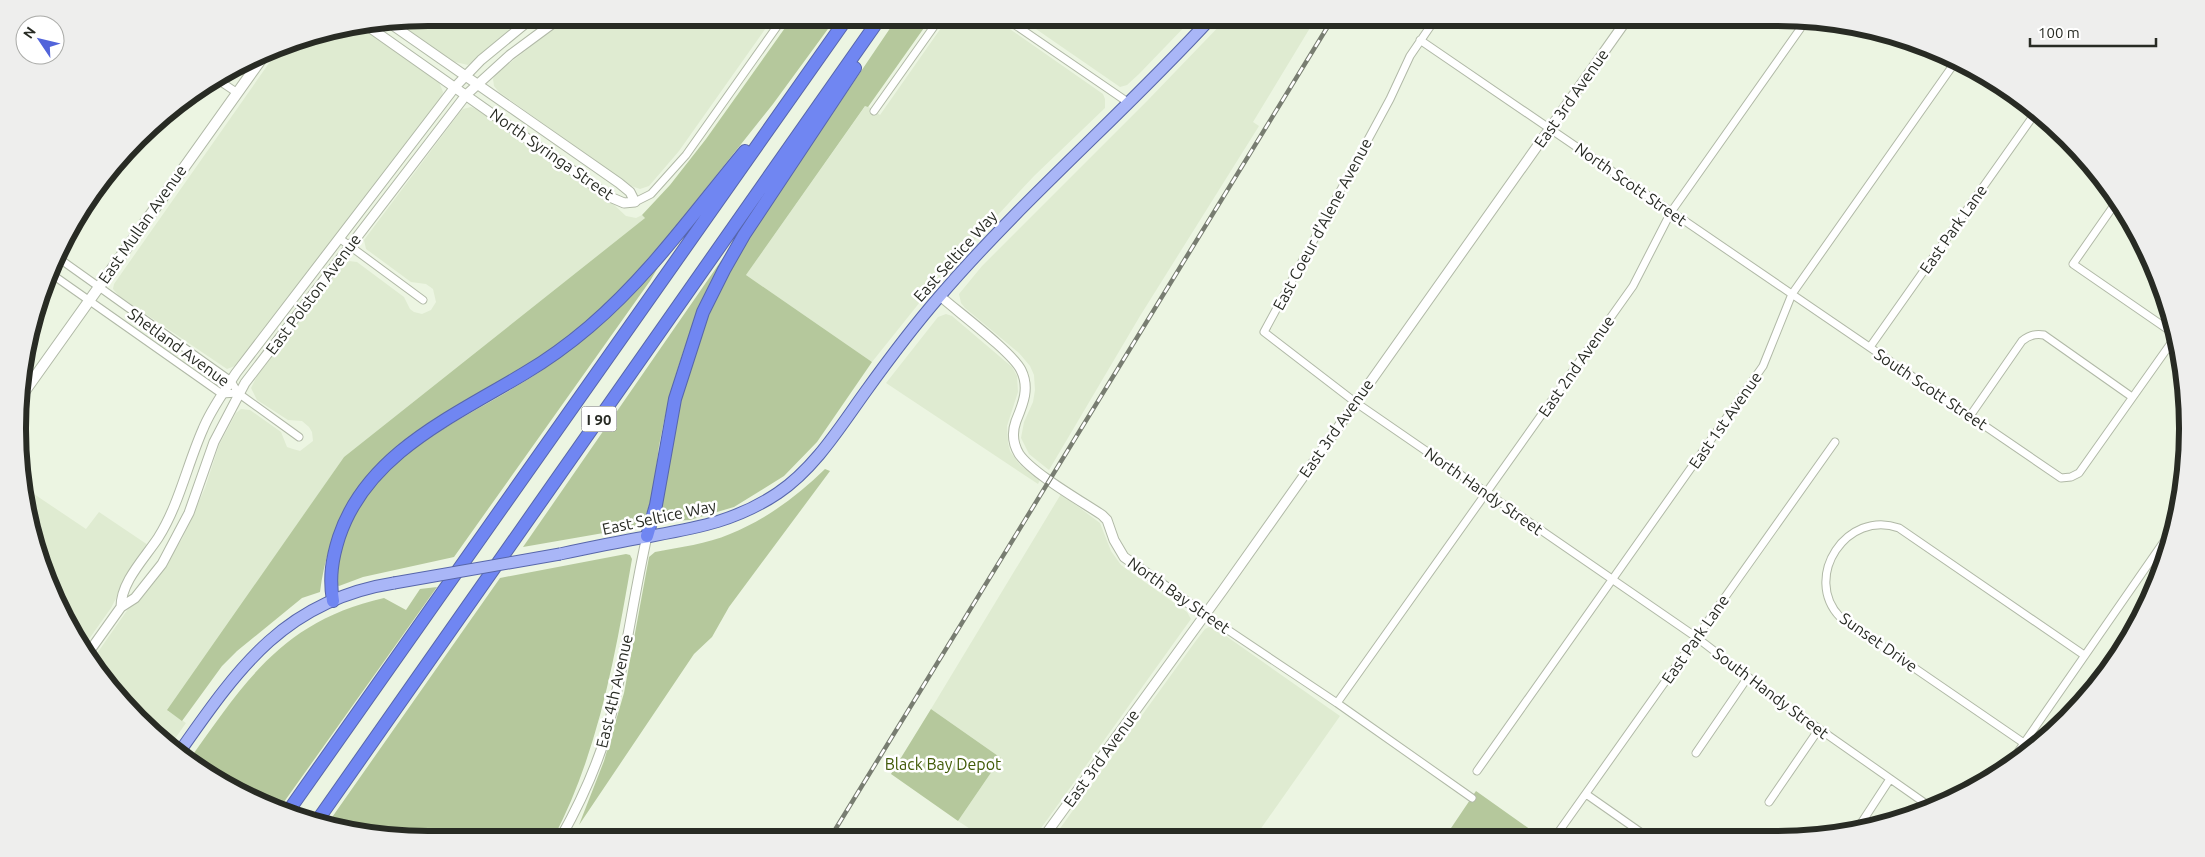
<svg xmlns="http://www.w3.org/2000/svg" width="2205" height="857" font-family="Ubuntu,sans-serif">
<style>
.built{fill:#dfebd1}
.green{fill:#b5c89c}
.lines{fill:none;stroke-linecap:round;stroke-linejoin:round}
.minor-casing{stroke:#b1b9a7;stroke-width:9}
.tertiary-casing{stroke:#b1b9a7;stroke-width:11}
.secondary-casing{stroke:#b1b9a7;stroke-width:12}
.primary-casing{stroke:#5766aa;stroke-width:13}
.motorway-casing{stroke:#5766aa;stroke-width:14}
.minor{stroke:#fff;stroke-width:7}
.tertiary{stroke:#fff;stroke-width:9}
.secondary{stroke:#fff;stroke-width:10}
.primary{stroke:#a9b6f7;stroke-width:11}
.motorway{stroke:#7086f2;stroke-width:12}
.rail-casing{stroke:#787d71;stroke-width:4.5}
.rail{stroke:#fff;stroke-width:2.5;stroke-dasharray:8;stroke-linecap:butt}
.primary-bridge-casing{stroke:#5766aa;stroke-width:13;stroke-linecap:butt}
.primary-bridge{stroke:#a9b6f7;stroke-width:11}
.labels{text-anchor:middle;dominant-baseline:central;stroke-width:5;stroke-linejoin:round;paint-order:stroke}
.shield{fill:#fff;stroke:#686b66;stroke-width:1}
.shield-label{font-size:15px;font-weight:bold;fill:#282b24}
.street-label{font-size:16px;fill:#282b24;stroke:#fff}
.park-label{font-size:16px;fill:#405a06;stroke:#fff}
.rim{fill:none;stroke:#282b24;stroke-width:6}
</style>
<rect width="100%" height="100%" fill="#ecf5e2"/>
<path class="built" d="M 429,18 L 527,18 L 468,65 L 455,62 L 398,23 Z
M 567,18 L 773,18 L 679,151 L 649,186 L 640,189 L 631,186 L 499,92 L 494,86 L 493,79 L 496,74 Z
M 948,18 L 994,18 L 1103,94 L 1105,99 L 1105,108 L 1034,176 L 981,233 L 920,302 L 872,362 L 746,275 L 866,105 L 880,115 Z
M 1020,18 L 1193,18 L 1139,74 L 1127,85 L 1120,87 Z
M 1227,18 L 1316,18 L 1253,122 L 1259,126 L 1140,316 L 1049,470 L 1029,454 L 1021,438 L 1024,422 L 1033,402 L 1035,390 L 1034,375 L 1030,366 L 1019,353 L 965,308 L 961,303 L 959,294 L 982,266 L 1148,100 Z
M 362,28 L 439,82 L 443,92 L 441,99 L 235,366 L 227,369 L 119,296 L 113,289 L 114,284 L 281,46 L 296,39 Z
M 471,107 L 476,109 L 612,203 L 626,216 L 636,218 L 642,215 L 645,218 L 344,457 L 168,711 L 186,723 L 170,746 L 91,662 L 128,609 L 145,594 L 182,539 L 205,488 L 219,445 L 236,413 L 241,409 L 250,410 L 281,432 L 287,447 L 293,449 L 300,451 L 313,441 L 312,432 L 309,427 L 302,421 L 288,420 L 257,400 L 251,388 L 257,376 L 344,263 L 349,261 L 357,262 L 404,297 L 410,309 L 414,312 L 422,314 L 431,310 L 436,302 L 433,289 L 426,284 L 411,282 L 366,249 L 364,240 L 460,112 L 463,109 Z
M 946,314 L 952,316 L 1012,367 L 1017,376 L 1018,392 L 1007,426 L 1008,443 L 1010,451 L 1020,465 L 1040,480 L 1038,484 L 886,383 L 938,317 Z
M 25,488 L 86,529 L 99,512 L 148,545 L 122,587 L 111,608 L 82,649 L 49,586 L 25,509 Z
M 1061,494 L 1100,523 L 1111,551 L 1121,565 L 1187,612 L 1191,619 L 1034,838 L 984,838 L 958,821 L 1001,758 L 931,709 Z
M 1209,627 L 1216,629 L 1340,716 L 1255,837 L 1053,838 L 1195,642 L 1205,629 Z"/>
<path class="green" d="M 792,18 L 836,18 L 773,104 L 672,231 L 617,294 L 573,334 L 549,352 L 414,435 C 360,473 328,527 320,592 L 302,598 L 237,651 L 222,666 L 182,721 L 167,710 L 344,457 L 645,218 L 642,215 L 670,185 L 706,139 Z
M 897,18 L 931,18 L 868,107 L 865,106 L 746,275 L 872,362 L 817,442 L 784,476 L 734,507 L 690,520 L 672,521 L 663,514 L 661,507 L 683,381 L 699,338 L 718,292 L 747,240 Z
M 723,258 C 692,318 671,380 659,446 C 656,467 653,513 638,527 L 523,547 Z
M 660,264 L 650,281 L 454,557 L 363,577 L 339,586 L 337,585 C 334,560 338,556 346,534 C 383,442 477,417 551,364 C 591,335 625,299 660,264 Z
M 825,469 L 830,471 L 729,607 L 712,637 L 694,654 L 579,825 L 604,761 L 624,693 L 649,557 L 655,552 C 680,547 707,544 730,534 C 767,519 797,496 825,469 Z
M 626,554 L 630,555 L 632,559 C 615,656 599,751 553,839 L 429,839 L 328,823 L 500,578 Z
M 437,587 L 279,809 L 189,760 C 246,680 283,621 384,598 L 406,610 L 420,589 Z
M 931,709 L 1001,758 L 958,821 L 891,774 Z
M 1476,791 L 1541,837 L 1445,837 Z"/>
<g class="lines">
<g class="minor-casing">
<path id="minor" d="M 1005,18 L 1129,103
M 1436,18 L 1410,56 L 1390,99 L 1264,332 L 1355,402 L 1696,637 L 1778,700 L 1929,806
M 1420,40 L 2061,478 L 2071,477 L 2079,473 L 2176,336
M 215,78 L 236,92
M 874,111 L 940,18
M 2117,201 L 2073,264 L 2176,335
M 635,202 L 651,194 L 686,155 L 783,18
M 339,238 L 423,300
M 57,257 L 231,381 L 238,393 L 299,437
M 50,273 L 222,394 L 238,393
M 1870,347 L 2036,112
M 1970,416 L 2022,341 C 2028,336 2035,333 2044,335 L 2132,397
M 1204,614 L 1337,703 L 1472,798
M 1337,703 L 1633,286 L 1671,212 L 1805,22
M 2031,748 L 1840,617 C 1802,577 1847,509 1899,528 L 2084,655
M 1696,753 L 1748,677
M 2011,762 L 2174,527
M 1477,771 L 1763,366 L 1792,294 L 1956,61
M 1586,794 L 1646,836
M 1769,802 L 1819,729
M 1858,828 L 1890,779
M 1555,837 L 1835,442"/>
</g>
<g class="tertiary-casing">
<path id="tertiary" d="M 369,27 L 610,197 L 624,203 L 635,202 L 630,192 L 619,183 L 391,24
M 940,296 C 958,312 1012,352 1021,370 C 1030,388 1023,404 1016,421 C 1012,432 1013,444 1019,454 C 1032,473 1081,501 1102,515 L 1107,520 L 1114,540 L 1124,557 L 1204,614
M 121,607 C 121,582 144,559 158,538 C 179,505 187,465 203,429 C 211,409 224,392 236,373 L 455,87 L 481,60 L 532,18
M 86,656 L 121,607 L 135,598 L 162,564 L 189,513 L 214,442 L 245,383 L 466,95 L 510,55 L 560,18
M 1043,838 L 1223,590 L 1628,18
M 560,839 C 578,807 594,773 605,738 C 624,672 632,603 647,536"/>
</g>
<g class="secondary-casing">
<path id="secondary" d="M 22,395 L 265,54"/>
</g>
<g class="primary-casing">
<path id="primary" d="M 560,554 C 588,548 617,542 646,537 C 695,528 735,522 778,493 C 815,468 840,427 866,391 C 889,359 913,327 939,297 C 1024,198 1123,114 1211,18
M 178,754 C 237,670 284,600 394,583"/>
</g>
<g class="motorway-casing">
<path id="motorway" d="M 647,536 L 656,505 L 675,399 L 703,312 L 724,270 L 744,235 L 855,68
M 333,601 C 329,578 332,559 339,537 C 367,453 454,416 525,373 C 547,360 569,344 589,327 C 649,276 695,211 745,151
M 287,813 L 847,18
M 317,821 L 880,18"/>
</g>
<use href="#minor" class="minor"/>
<use href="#tertiary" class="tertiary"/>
<use href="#secondary" class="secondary"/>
<use href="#primary" class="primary"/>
<use href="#motorway" class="motorway"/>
<g class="rail-casing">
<path id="rail" d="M 830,838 L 1333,18"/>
</g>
<use href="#rail" class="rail"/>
<g class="primary-bridge-casing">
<path id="primary-bridge" d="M 394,583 L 560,554"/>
</g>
<use href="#primary-bridge" class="primary-bridge"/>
</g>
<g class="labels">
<rect class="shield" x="581.5" y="406.5" width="35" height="25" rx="4"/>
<g class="shield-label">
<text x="599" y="419">I 90</text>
</g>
<g class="street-label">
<text transform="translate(1571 98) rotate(-55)">East 3rd Avenue</text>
<text transform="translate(552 154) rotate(35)">North Syringa Street</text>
<text transform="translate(1631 184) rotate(35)">North Scott Street</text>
<text transform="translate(142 224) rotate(-55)">East Mullan Avenue</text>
<text transform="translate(1322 224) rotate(-62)">East Coeur d'Alene Avenue</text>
<text transform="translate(1953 229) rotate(-55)">East Park Lane</text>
<text transform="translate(955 256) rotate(-48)">East Seltice Way</text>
<text transform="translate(313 294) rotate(-53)">East Polston Avenue</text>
<text transform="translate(179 347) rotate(36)">Shetland Avenue</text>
<text transform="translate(1576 366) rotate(-55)">East 2nd Avenue</text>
<text transform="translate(1931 389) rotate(34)">South Scott Street</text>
<text transform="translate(1725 420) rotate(-55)">East 1st Avenue</text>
<text transform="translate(1336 428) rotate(-55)">East 3rd Avenue</text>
<text transform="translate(1484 491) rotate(35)">North Handy Street</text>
<text transform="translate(659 517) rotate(-12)">East Seltice Way</text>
<text transform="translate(1179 595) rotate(35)">North Bay Street</text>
<text transform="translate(1695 639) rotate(-55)">East Park Lane</text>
<text transform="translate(1879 642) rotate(35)">Sunset Drive</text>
<text transform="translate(614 691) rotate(-77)">East 4th Avenue</text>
<text transform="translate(1771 693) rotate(37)">South Handy Street</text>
<text transform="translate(1101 758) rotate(-54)">East 3rd Avenue</text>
</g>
<g class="park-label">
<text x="943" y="764">Black Bay Depot</text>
</g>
</g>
<path d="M0 0H2205V857H0ZM428 26H1777A402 402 0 0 1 2179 428V429A402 402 0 0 1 1777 831H428A402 402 0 0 1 26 429V428A402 402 0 0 1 428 26Z" fill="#eeeeed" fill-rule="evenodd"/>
<path class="rim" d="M428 26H1777A402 402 0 0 1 2179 428V429A402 402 0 0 1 1777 831H428A402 402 0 0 1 26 429V428A402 402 0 0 1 428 26Z"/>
<g transform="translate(40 40) rotate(305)"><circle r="24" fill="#ffffff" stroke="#a9aaa7"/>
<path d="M0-4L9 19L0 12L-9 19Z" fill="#5264da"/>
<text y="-8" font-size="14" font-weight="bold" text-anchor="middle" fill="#282b24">N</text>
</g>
<path d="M2030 38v8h126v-8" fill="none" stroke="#282b24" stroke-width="2.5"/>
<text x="2038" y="38" font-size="15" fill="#282b24" stroke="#ffffff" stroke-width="4" paint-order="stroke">100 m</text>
</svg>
